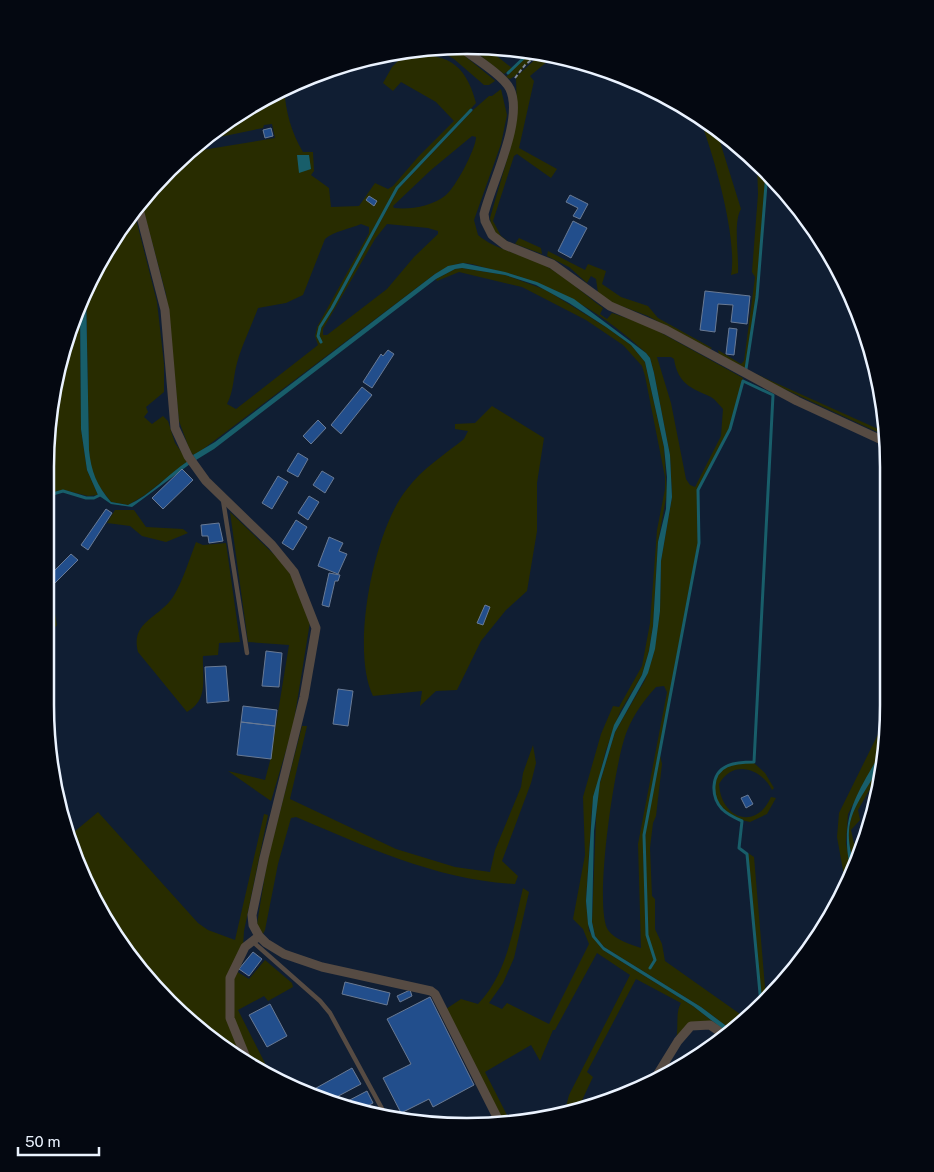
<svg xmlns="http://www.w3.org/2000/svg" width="934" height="1172" font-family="'Public Sans',sans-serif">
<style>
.green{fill:#282c00;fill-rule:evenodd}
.water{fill:#185e6a}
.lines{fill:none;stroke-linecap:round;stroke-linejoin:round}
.stream{stroke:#185e6a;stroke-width:3}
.building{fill:#224e8c;stroke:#697a94}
.path{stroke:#808b9b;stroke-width:2;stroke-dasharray:4 2.5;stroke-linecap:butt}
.service{stroke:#564b43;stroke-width:4.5}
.minor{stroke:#564b43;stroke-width:9}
.rim{fill:none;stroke:#ebf3ff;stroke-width:2.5}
</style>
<rect width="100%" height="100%" fill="#101e33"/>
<path class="green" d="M 484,46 L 512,68 L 504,74 L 469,47 Z
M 454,47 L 493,79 L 495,81 L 489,85 L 484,85 L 454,59 L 435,48 Z
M 531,52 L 539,53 L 515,76 L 510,79 L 506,77 Z
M 405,54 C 446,54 465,61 476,103 L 397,188 L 332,308 L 319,327 L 317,336 L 320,343 L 318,332 L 320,328 L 333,309 L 398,189 L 472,111 L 489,96 L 492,96 L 501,89 L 507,115 L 501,144 L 474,220 L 478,235 C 495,250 525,255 546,266 C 566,277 584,294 603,308 L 600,314 L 607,319 L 612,313 L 647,325 L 743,378 L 729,429 L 697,489 L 698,543 L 646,819 L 643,849 L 646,935 L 654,960 L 651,968 L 656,960 L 647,935 L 644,849 L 647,820 L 660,755 L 662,764 L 656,816 L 653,823 L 650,848 L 652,896 L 655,899 L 655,929 L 662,944 L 665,961 L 740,1014 L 746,1021 L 733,1031 L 701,1007 L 604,947 L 595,936 L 592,922 L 597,793 L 615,732 L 645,680 L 653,656 L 660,611 L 661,561 L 672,497 L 670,455 L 654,373 L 650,358 L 646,353 C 602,312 549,281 490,269 C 481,267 472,263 463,263 C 453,264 444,269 435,274 L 198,453 L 193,455 L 190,451 L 179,421 L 166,294 L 141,201 L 150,189 L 196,151 L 275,138 L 272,124 L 264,125 L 263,128 L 210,139 L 256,101 L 284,89 C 286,112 291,132 303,152 L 313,152 L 314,171 L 311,175 L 329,188 L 331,207 L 359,206 L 375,183 L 388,189 L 393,186 L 418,157 L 454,121 L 436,102 L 401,82 L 393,91 L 383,83 L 392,67 ZM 472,136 L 476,137 C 476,149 455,188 446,195 C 433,206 410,210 394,208 L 393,206 L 431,170 ZM 361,224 L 369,227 L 369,233 L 317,327 L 315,336 L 318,345 L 236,409 L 227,404 C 234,391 233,377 237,363 C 242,345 251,327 258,308 L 286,303 L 303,295 L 325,239 C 334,231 350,229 361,224 ZM 387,224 L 428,228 L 438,231 L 438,234 L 414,257 L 387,289 L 327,335 L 323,335 L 323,329 L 375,239 ZM 657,357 L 671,357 L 674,359 C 678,384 691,388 711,397 C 716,400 719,405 723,409 L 721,436 L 695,487 L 690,485 L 686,479 L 671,403 ZM 664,686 L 667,692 L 638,844 L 641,948 C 630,944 615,940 608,930 C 593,906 615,759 627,731 C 634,714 644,700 656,687 Z
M 541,54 L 554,56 L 530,76 L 534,81 L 519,148 L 557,169 L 551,178 L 517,154 L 514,156 L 493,221 L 501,236 L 508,241 C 497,236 491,230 490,218 L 510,149 L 517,117 L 516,77 Z
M 699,117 L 716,129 L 741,209 C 733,222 739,255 738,273 L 731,275 C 738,239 713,152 699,117 Z
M 757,164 L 766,172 L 756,297 L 745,369 L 887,433 L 888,437 L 745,371 L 719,355 L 718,350 L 741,364 L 744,361 L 755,277 L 752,272 L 758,194 Z
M 134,211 L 157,302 L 164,364 L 164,392 L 146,407 L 148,412 L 144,417 L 152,424 L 163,416 L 168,421 L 175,443 L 188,461 L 145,495 L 128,505 L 111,502 L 98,485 L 91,469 L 89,450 L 86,290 L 101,256 Z
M 519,238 L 541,248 L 542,254 L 515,244 Z
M 548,251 L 585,270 L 588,264 L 606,271 L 602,284 L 621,297 L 648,306 L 658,318 L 712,348 L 708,350 L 648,316 L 613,303 L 598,293 L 596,279 L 591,276 L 587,283 L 569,267 L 547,256 Z
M 462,268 L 505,275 L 546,290 L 606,327 L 631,345 L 645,362 L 664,447 L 667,493 L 658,542 L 653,626 L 649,651 L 642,675 L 620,712 L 606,750 L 592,807 L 586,901 L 589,931 L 603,950 L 693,1006 L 729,1034 L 705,1022 L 676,1040 C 679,1027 675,1013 681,1003 L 636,979 L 587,1072 L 593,1077 L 576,1113 L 564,1114 L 569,1095 L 630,975 L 597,953 L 555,1030 L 553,1030 L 540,1061 L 531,1045 L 485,1072 L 510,1121 L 503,1122 L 446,1009 L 461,999 L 478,1004 C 508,973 513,928 523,888 L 529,892 L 514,958 L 503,983 L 489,1003 L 502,1009 L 507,1003 L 549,1024 L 589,944 L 583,929 L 573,919 L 585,855 L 583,797 L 601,734 L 613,706 L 619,707 L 642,666 L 650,623 L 657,530 L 665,489 L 665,477 L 645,376 L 642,366 L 623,345 L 586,320 L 522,287 L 459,272 L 437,281 L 436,279 L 455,269 Z
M 80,304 L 81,429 L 87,470 L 98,495 L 88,496 L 64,490 L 46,494 L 46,440 L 67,331 Z
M 492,406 L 544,438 L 537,483 L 537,531 L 527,591 L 506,610 L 481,641 L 457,690 L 436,691 L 420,706 L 422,691 L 373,696 C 350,649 374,529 407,489 C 422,469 445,454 464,439 L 468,431 L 455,429 L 455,424 L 475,423 Z
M 115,510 L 134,510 L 146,527 L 183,529 L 188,533 L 166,542 L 142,536 L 130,526 L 107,523 Z
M 230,512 L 288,568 L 310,622 L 293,727 L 271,801 L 228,771 L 265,780 L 270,761 L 289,645 L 248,642 Z
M 196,542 L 203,545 L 226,543 L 240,642 L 219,643 L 218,655 L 203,656 C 202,679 209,699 187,712 L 138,652 C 130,622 159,618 173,597 C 183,581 189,560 196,542 Z
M 45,600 L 55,614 L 57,625 L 45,639 Z
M 888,714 L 885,745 L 848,814 L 846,843 L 852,876 L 846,887 L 837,837 L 839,813 Z
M 302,726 L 307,726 L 290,799 L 396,849 L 455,867 L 490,872 L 495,850 L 521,787 L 523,773 L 533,745 L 536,763 L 531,783 L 502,861 L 518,876 L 515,884 C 437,880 367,847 296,817 L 291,818 L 278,864 L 265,930 L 262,936 L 257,924 L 267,862 Z
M 884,757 L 883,766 L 858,810 L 860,820 L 851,830 L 858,862 L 855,870 C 852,857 848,844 849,831 C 850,806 872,779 884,757 Z
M 754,763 L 765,773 L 774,788 L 772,790 C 761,768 733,759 719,784 C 721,819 756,831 771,797 L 776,798 L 767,814 L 750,822 C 730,818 707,801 716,778 C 719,773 722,769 727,767 C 735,763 745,763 754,763 Z
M 98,812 L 198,923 L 208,930 L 235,940 L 264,814 L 268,815 L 244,931 L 243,946 L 232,969 L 227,1012 L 247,1064 L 168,1003 L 101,916 L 63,822 L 74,832 Z
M 748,853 L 754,857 L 766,999 L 762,1004 Z
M 265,960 L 292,983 L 293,987 L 268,1001 L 264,996 L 238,1010 L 272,1077 L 251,1066 C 240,1038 218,1000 236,971 L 249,979 Z"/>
<path class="water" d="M 297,155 L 309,155 L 311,169 L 299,173 Z
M 463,263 L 505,272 L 537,282 L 574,299 L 646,353 L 650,358 L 654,373 L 670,455 L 672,497 L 661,561 L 660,611 L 655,649 L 648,673 L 615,732 L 600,782 L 594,831 L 592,922 L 595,936 L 604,947 L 701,1007 L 733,1031 L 729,1034 L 693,1006 L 603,950 L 592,937 L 588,924 L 586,901 L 593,797 L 614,725 L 642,675 L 649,651 L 653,626 L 658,542 L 666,509 L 667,477 L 664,447 L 645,362 L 631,345 L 606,327 L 569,303 L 536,285 L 505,275 L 462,268 L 455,269 L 436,279 L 214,449 L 196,460 L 193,455 L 215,442 L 435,274 L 448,266 Z
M 86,290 L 89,450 C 91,471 97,486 111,502 L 128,505 C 151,495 168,474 188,461 L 190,464 L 132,507 L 111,504 L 98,495 L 87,470 L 81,429 L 80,304 Z
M 885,745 C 882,777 851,799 849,831 C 848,844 852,857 855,870 L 852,876 C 837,816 857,795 885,745 Z"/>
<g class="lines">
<path class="stream" d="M 508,73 L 530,52
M 321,342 L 318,336 L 320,327 L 332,308 L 397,188 L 471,110
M 746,369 L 757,297 L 767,172
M 46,496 L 63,491 L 86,498 L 94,498 L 102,494
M 650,968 L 655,960 L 647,935 L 644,835 L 699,543 L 698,490 L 730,429 L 743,381 L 773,395 L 754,762 C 745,762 735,762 727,766 C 710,774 711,797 722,809 C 728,815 735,818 742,821 L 739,848 L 747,854 L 761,1004"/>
</g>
<path class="building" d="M 271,128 L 273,136 L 265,138 L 263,130 Z
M 570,195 L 588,204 L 580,219 L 573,216 L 578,208 L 566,202 Z
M 369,196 L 377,201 L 374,206 L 366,200 Z
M 573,221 L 587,228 L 571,258 L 558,251 Z
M 705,291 L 750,296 L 747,324 L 731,322 L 733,305 L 718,304 L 715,332 L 700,330 Z
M 729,328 L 737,329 L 734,355 L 726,354 Z
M 388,350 L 394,354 L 372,388 L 363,382 L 381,354 L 383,356 Z
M 362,387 L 372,395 L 341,434 L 331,425 Z
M 318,420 L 326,428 L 311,444 L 303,436 Z
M 298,453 L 308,459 L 298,477 L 287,471 Z
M 182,469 L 193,480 L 163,509 L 152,498 Z
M 322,471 L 334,478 L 325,493 L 313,485 Z
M 278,476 L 288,482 L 272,509 L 262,503 Z
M 309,496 L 319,502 L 308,520 L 298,513 Z
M 106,509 L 112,513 L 88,550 L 81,545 Z
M 296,520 L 307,527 L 293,550 L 282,543 Z
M 48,521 L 54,524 L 48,535 L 46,533 Z
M 219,523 L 223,541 L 209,543 L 208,536 L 202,536 L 201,525 Z
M 329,537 L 343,543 L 339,551 L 347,554 L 338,574 L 318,566 Z
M 71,554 L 78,560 L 45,593 L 45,580 Z
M 329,573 L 340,575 L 338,581 L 335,581 L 329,607 L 322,605 Z
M 485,605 L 490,607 L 483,625 L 477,623 Z
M 266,651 L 282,653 L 279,687 L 262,686 Z
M 226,666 L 229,701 L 207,703 L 205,667 Z
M 338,689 L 353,691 L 348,726 L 333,724 Z
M 243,706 L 277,710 L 275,726 L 241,722 Z
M 241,722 L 275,726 L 271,759 L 237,755 Z
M 748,795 L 753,804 L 746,808 L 741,798 Z
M 253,952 L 262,959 L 249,976 L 239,969 Z
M 345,982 L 390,993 L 387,1005 L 342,994 Z
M 410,990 L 412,996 L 400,1002 L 397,996 Z
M 430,997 L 474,1085 L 433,1107 L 429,1099 L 401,1113 L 383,1078 L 411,1064 L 387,1019 Z
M 270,1004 L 287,1036 L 267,1047 L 249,1015 Z
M 352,1068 L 361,1084 L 329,1101 L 309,1092 Z
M 367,1091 L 373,1103 L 356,1112 L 340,1105 Z"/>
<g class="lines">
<path class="path" d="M 515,78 L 525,65 L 540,53"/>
<path class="service" d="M 223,500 L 247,653
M 252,941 L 320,1001 L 330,1013 L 386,1116"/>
<path class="minor" d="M 460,47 C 473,57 503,75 510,89 C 524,119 492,182 484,214 L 485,221 L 492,235 L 505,245 L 552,264 L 610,306 L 666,330 L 797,401 L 888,443
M 138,205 L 165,310 L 175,428 L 188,456 L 206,481 L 272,545 L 294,572 L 316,628 L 304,697 L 264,858 L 252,915 L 253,925 L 259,936 L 266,943 L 284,954 L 322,967 L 431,991 L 435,994 L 500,1123
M 249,1065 L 230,1018 L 230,978 L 245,947 L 259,936
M 654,1080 L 678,1041 L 691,1026 L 710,1025 L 726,1036"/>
</g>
<path d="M0 0H934V1172H0ZM467 54H467A413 413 0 0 1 880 467V705A413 413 0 0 1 467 1118H467A413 413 0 0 1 54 705V467A413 413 0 0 1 467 54Z" fill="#040811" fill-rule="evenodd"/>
<path class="rim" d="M467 54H467A413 413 0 0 1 880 467V705A413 413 0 0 1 467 1118H467A413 413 0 0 1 54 705V467A413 413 0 0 1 467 54Z"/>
<path d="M18 1147v8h81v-8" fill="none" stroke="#ebf3ff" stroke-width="2.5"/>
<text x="25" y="1147" font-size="15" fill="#ebf3ff" stroke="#040811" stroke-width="4" paint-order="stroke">50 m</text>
</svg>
